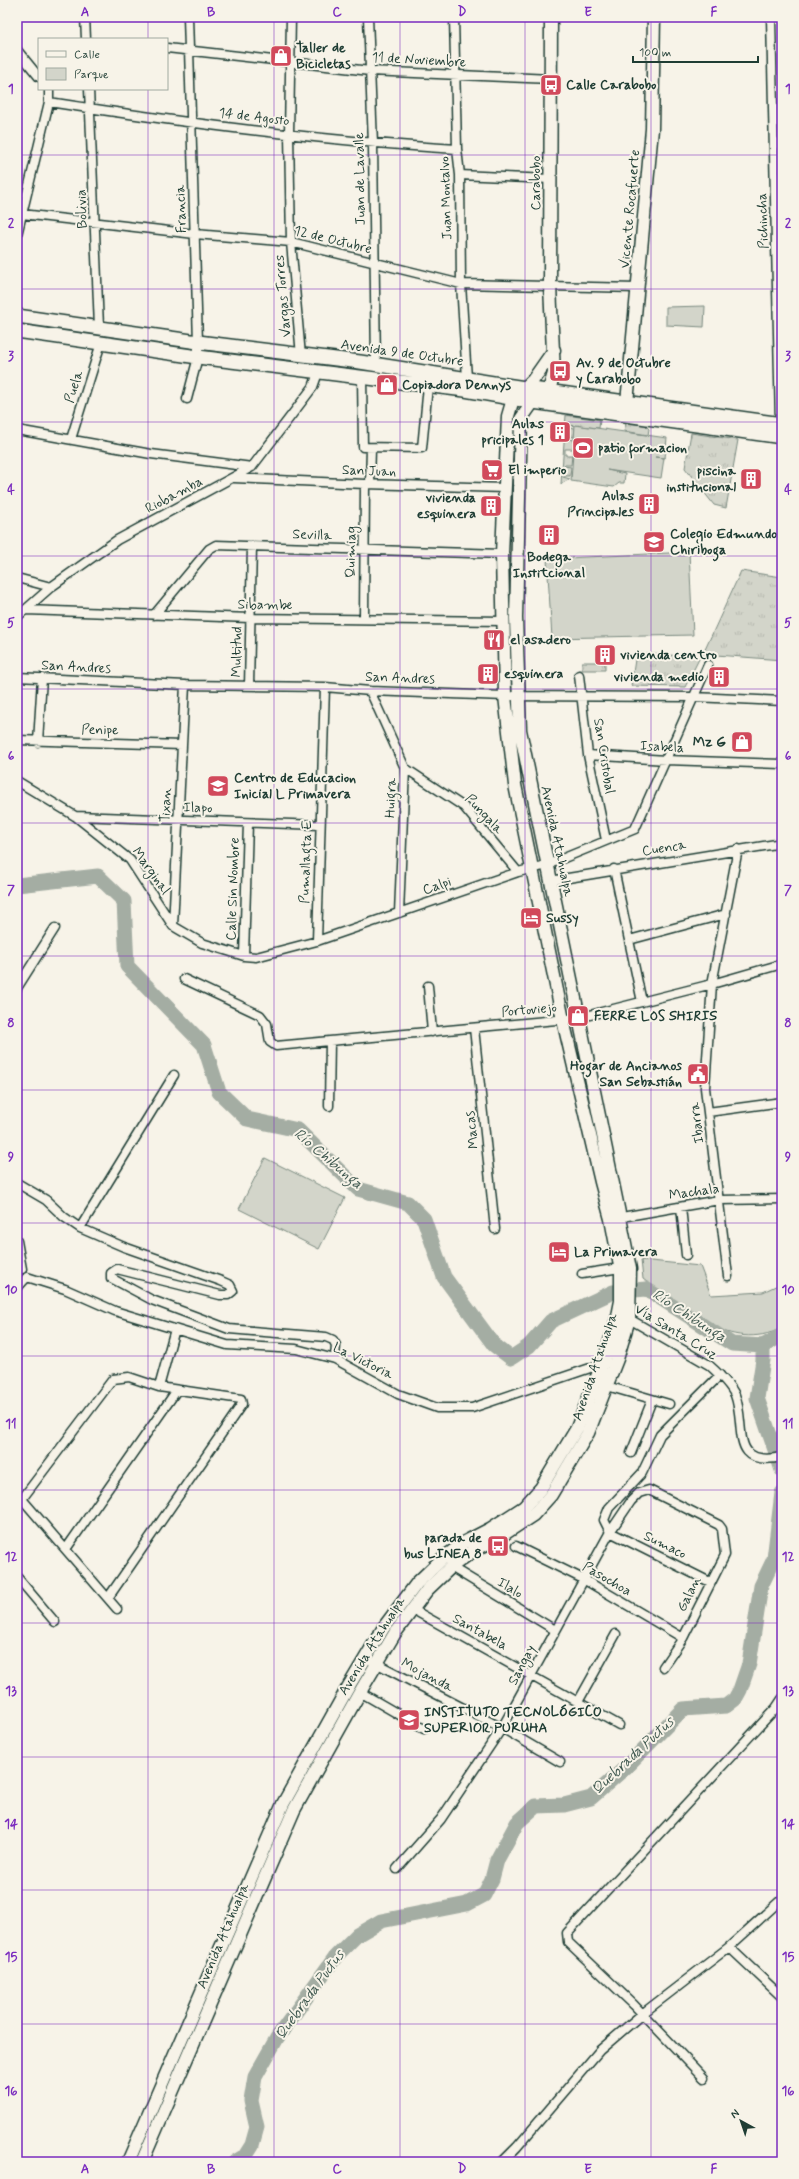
<svg xmlns="http://www.w3.org/2000/svg" width="799" height="2179" font-family="Mynerve,sans-serif">
<style>
.grass{fill:url(#grass-tufts);stroke:#79897f}
.park{fill:#d3d5ca;stroke:#79897f}
.lines{fill:none;stroke-linecap:round;stroke-linejoin:round}
.river{stroke:#a4ada3;stroke-width:15}
.minor-casing{stroke:#1f3d34;stroke-width:11}
.secondary-casing{stroke:#1f3d34;stroke-width:15}
.primary-casing{stroke:#1f3d34;stroke-width:16}
.minor{stroke:#f7f3e8;stroke-width:8}
.secondary{stroke:#f7f3e8;stroke-width:12}
.primary{stroke:#f7f3e8;stroke-width:13}
.grid{fill:none;stroke:#7b2cbf;stroke-width:1;stroke-opacity:0.55}
.labels{text-anchor:middle;dominant-baseline:central;stroke-width:4;stroke-linejoin:round;paint-order:stroke}
.poi-label{font-size:14px;font-weight:bold;fill:#1f3d34;stroke:#f7f3e8;text-anchor:start}
.street-label{font-size:14px;fill:#1f3d34;stroke:#f7f3e8}
.water-label{font-size:15px;font-style:italic;fill:#405950;stroke:#f7f3e8}
.neatline{fill:none;stroke:#7b2cbf;stroke-width:1.5}
.grid-label{font-size:13px;text-anchor:middle;font-weight:bold;fill:#7b2cbf}
</style>
<defs>
<pattern id="grass-tufts" width="24" height="20" patternUnits="userSpaceOnUse"><rect width="24" height="20" fill="#d3d5ca"/><path d="M3 7l-1-3M5 7V3M7 7l1-3M15 17l-1-3M17 17v-4M19 17l1-3" fill="none" stroke="#b5b8ae"/></pattern>
</defs>
<rect width="100%" height="100%" fill="#f7f3e8"/>
<filter id="ink" filterUnits="userSpaceOnUse"><feTurbulence type="fractalNoise" baseFrequency=".025" numOctaves="2"/><feDisplacementMap in="SourceGraphic" scale="8" xChannelSelector="R" yChannelSelector="G"/><feConvolveMatrix kernelMatrix="1 2 1 2 8 2 1 2 1" color-interpolation-filters="sRGB"/></filter>
<g filter="url(#ink)">
<path class="grass" d="M 566,415 L 600,420 L 599,428 L 567,425 L 567,427 L 575,428 L 574,437 L 566,436 L 566,438 L 574,440 L 573,449 L 565,449 L 565,455 L 572,455 L 571,465 L 564,465 L 564,466 L 571,467 L 570,476 L 563,476 L 563,477 L 570,479 L 561,484 Z
M 626,423 L 645,425 L 649,429 L 648,435 L 624,431 Z
M 691,433 L 738,440 L 726,508 L 714,505 L 685,468 Z
M 741,571 L 782,577 L 782,660 L 703,654 Z
M 636,653 L 700,657 L 685,687 L 631,686 Z
M 582,662 L 605,662 L 605,670 L 582,670 Z"/>
<path class="park" d="M 705,306 L 704,327 L 666,325 L 666,307 Z
M 575,425 L 667,438 L 665,458 L 655,457 L 664,458 L 661,478 L 607,470 L 625,474 L 624,483 L 619,483 L 614,487 L 571,481 Z
M 689,552 L 693,635 L 552,638 L 547,559 Z
M 265,1158 L 345,1198 L 319,1249 L 239,1209 Z
M 641,1260 L 700,1266 L 711,1295 L 763,1292 L 782,1283 L 782,1328 C 730,1354 683,1309 643,1279 Z"/>
<g class="lines">
<path class="river" d="M 17,885 L 98,876 L 124,901 L 127,966 L 204,1045 L 219,1092 L 247,1119 L 298,1130 L 358,1189 L 408,1203 L 424,1219 L 444,1277 L 494,1345 L 511,1358 L 529,1346 L 551,1321 L 613,1292 L 646,1289 L 732,1344 L 763,1346 L 782,1335
M 763,1346 L 763,1360 L 757,1398 L 782,1470
M 235,2162 L 245,2156 L 252,2145 L 257,2127 L 251,2101 L 255,2077 L 277,2038 L 336,1956 L 357,1935 L 381,1921 L 467,1904 L 484,1895 L 492,1879 L 497,1860 L 517,1823 L 536,1806 L 564,1805 L 591,1798 L 625,1768 L 683,1709 L 726,1706 L 735,1699 L 740,1690 L 749,1664 L 761,1586 L 774,1559 L 782,1493"/>
<g class="minor-casing">
<path id="minor" d="M 85,17 L 86,39
M 291,17 L 289,134 L 291,242 L 301,356
M 368,17 L 373,144 L 376,365
M 454,17 L 457,149 L 460,175 L 461,284 L 467,378
M 771,17 L 780,424
M 167,48 L 370,71 L 551,79
M 17,50 L 39,77
M 89,89 L 99,327
M 49,102 C 184,123 320,141 457,149
M 460,175 L 551,179
M 22,214 L 195,234 L 291,242 L 461,284 L 637,288
M 17,235 L 49,102 L 49,89
M 362,377 L 363,447 L 422,448 L 428,386
M 187,399 L 198,357 L 198,342 L 188,17
M 17,430 L 151,454 L 252,467
M 71,439 L 101,343
M 234,478 L 365,484 L 505,488
M 370,484 L 371,448
M 17,578 L 51,587
M 26,610 L 250,618 L 504,621
M 154,615 L 209,549 L 216,545 L 502,554
M 17,617 L 51,587 L 117,540 L 252,467 L 313,387 L 318,373
M 364,619 L 365,484
M 579,675 L 588,755 L 606,840
M 17,677 L 185,685 L 325,687 L 370,691 L 505,696 L 694,697 L 782,701
M 249,686 L 252,546
M 370,691 L 405,768 L 399,913
M 17,740 L 182,745
M 38,742 L 42,678
M 588,755 L 666,760 L 782,764
M 405,768 L 464,807 L 518,872
M 17,781 L 75,816 L 130,860 L 173,926 L 202,943 L 244,956 L 256,957 L 317,941 L 518,872 L 547,865 L 635,829 L 708,665
M 75,816 L 320,825
M 614,869 L 642,1002
M 550,881 L 782,843
M 173,926 L 185,685
M 629,940 L 726,914
M 317,941 L 325,687
M 244,956 L 248,823
M 184,979 L 260,1015 L 267,1024 L 270,1042 L 276,1046 L 578,1018 L 712,984 L 782,964
M 428,986 L 432,1032
M 17,988 L 55,928
M 474,1028 L 495,1229
M 329,1106 L 330,1041
M 708,1112 L 782,1102
M 17,1183 L 46,1200 L 64,1217 L 80,1228 L 124,1247 L 221,1281 L 230,1285 L 233,1291 L 228,1295 L 220,1295 L 117,1269 L 111,1273 L 111,1278 L 152,1300 L 229,1329 L 326,1337 L 333,1340 L 336,1345 L 335,1359
M 681,1207 L 686,1255
M 616,1218 L 719,1200 L 782,1199
M 80,1228 L 174,1075
M 17,1241 L 22,1269
M 582,1274 L 620,1268
M 728,1276 L 705,1088 L 712,984 L 738,849
M 27,1277 L 65,1289 L 115,1311 L 227,1345 L 296,1349 L 335,1359 L 398,1394 L 437,1408 L 472,1408 L 605,1363
M 17,1288 L 27,1277
M 626,1317 L 709,1365 C 718,1373 730,1384 735,1395 C 747,1426 728,1468 782,1457
M 607,1386 L 669,1404
M 159,1387 L 175,1329
M 631,1453 L 652,1400
M 22,1499 L 117,1609
M 17,1503 L 22,1499 L 113,1379 L 129,1377 L 159,1387 L 241,1399 L 242,1404 L 108,1598
M 516,1546 L 585,1580 L 683,1638
M 66,1549 L 177,1390
M 451,1567 L 555,1630
M 17,1577 L 55,1622
M 710,1582 L 610,1532 L 604,1520 L 609,1508 L 642,1473 L 660,1435 L 720,1375
M 412,1609 L 619,1725
M 366,1658 L 502,1728 L 560,1762
M 360,1692 L 424,1729
M 578,1702 L 616,1634
M 397,1869 L 441,1819 L 502,1728 L 610,1532 L 631,1501 L 639,1493 L 649,1490 L 719,1525 L 722,1529 L 725,1555 L 683,1638 L 663,1667
M 729,1947 L 782,1997
M 704,2078 L 634,2005 L 568,1942 L 567,1933 L 776,1708 L 782,1699
M 502,2162 L 517,2147 L 600,2050 L 642,2014 L 729,1947 L 782,1899"/>
</g>
<g class="secondary-casing">
<path id="secondary" d="M 627,403 L 652,129 L 654,17
M 128,2162 L 283,1804 L 350,1684 L 384,1627 L 417,1583 L 442,1559 L 465,1542 L 490,1529 L 524,1507 L 541,1488 L 577,1428 L 606,1354 L 618,1316 L 621,1301 L 621,1271 L 611,1219 L 601,1182 L 563,1020 L 515,785 L 505,696 L 502,554 L 508,416 L 513,399 L 533,380 L 554,350
M 142,2162 L 294,1810 L 360,1692 L 395,1633 L 427,1590 L 451,1567 L 473,1551 L 498,1538 L 533,1515 L 551,1495 L 588,1433 L 617,1359 L 629,1319 L 630,1269 L 621,1223 L 520,730 L 516,618 L 521,419 L 533,402 L 549,390 L 554,373 L 550,286 L 551,17"/>
</g>
<g class="primary-casing">
<path id="primary" d="M 17,316 L 198,342 L 360,362 L 525,388 L 782,424
M 17,331 L 198,357 L 465,390 L 533,402 L 782,437"/>
</g>
<use href="#minor" class="minor"/>
<use href="#secondary" class="secondary"/>
<use href="#primary" class="primary"/>
</g>
</g>
<path class="grid" d="M 148,17 L 148,39M 274,17 L 274,2162M 400,17 L 400,2162M 525,17 L 525,2162M 651,17 L 651,2162M 148,89 L 148,2162M 17,155 L 782,155M 17,289 L 782,289M 17,422 L 782,422M 17,556 L 782,556M 17,689 L 782,689M 17,823 L 782,823M 17,956 L 782,956M 17,1090 L 782,1090M 17,1223 L 782,1223M 17,1356 L 782,1356M 17,1490 L 782,1490M 17,1623 L 782,1623M 17,1757 L 782,1757M 17,1890 L 782,1890M 17,2024 L 782,2024"/>
<defs>
<g id="shop-square" transform="scale(1.15)"><rect x="-9" y="-9" width="18" height="18" rx="4" fill="#d1495b" stroke="#f7f3e8"/><path d="M-5-2.5h2.3a2.7 3.5 0 0 1 5.4 0H5L5.5 6h-11ZM-1.5-2.5h3a1.5 2.3 0 0 0-3 0Z" fill="#fff"/></g>
<g id="bus-square" transform="scale(1.15)"><rect x="-9" y="-9" width="18" height="18" rx="4" fill="#d1495b" stroke="#f7f3e8"/><path d="M-5-6H5V4H4V6H2V4H-2V6H-4V4H-5ZM-3.5-4V0h7V-4ZM-3.5 1.2v1.5H-2V1.2ZM2 1.2v1.5H3.5V1.2Z" fill="#fff"/></g>
<g id="building-square" transform="scale(1.15)"><rect x="-9" y="-9" width="18" height="18" rx="4" fill="#d1495b" stroke="#f7f3e8"/><path d="M-4-6H4V6H1V3H-1V6H-4ZM-2.5-4.3h1.7v1.8h-1.7ZM.8-4.3h1.7v1.8H.8ZM-2.5-1h1.7V.8h-1.7ZM.8-1h1.7V.8H.8Z" fill="#fff"/></g>
<g id="stadium-square" transform="scale(1.15)"><rect x="-9" y="-9" width="18" height="18" rx="4" fill="#d1495b" stroke="#f7f3e8"/><path d="M0-5a6.5 5 0 1 0 0 10a6.5 5 0 1 0 0-10ZM-3.5-1.8h7v3.6h-7Z" fill="#fff"/></g>
<g id="supermarket-square" transform="scale(1.15)"><rect x="-9" y="-9" width="18" height="18" rx="4" fill="#d1495b" stroke="#f7f3e8"/><path d="M-6-5.5h2.5l.6 2H6L4.5 2H-2.5L-4.4-4H-6ZM-1.5 3.2a1.3 1.3 0 1 0 .1 0ZM3 3.2a1.3 1.3 0 1 0 .1 0Z" fill="#fff"/></g>
<g id="university-square" transform="scale(1.15)"><rect x="-9" y="-9" width="18" height="18" rx="4" fill="#d1495b" stroke="#f7f3e8"/><path d="M0-5L7-2L0 1L-7-2ZM-4 1L0 2.5L4 1V4Q0 6-4 4Z" fill="#fff"/></g>
<g id="restaurant-square" transform="scale(1.15)"><rect x="-9" y="-9" width="18" height="18" rx="4" fill="#d1495b" stroke="#f7f3e8"/><path d="M-5-6h1v4h1v-4h1v4h1v-4h1v5L-1.5 .5V6h-2V.5L-5-1ZM5-6V6H3V1.5H1.5Q1.5-4 5-6Z" fill="#fff"/></g>
<g id="school-square" transform="scale(1.15)"><rect x="-9" y="-9" width="18" height="18" rx="4" fill="#d1495b" stroke="#f7f3e8"/><path d="M0-5L7-2L0 1L-7-2ZM-4 1L0 2.5L4 1V4Q0 6-4 4Z" fill="#fff"/></g>
<g id="hotel-square" transform="scale(1.15)"><rect x="-9" y="-9" width="18" height="18" rx="4" fill="#d1495b" stroke="#f7f3e8"/><path d="M-6-4.5h1.5V1H6V5H4.5V3h-9V5H-6ZM-4 0a1.8 1.8 0 1 1 3.6 0ZM.5 0V-2.5h3Q6-2.5 6 0Z" fill="#fff"/></g>
<g id="civic-square" transform="scale(1.15)"><rect x="-9" y="-9" width="18" height="18" rx="4" fill="#d1495b" stroke="#f7f3e8"/><path d="M-.6-6.5H3V-4.5H.6V-3L4-1V1h2V6H-6V1h2V-1L-.6-3ZM-1.2 2.5V6h2.4V2.5Z" fill="#fff"/></g>
</defs>
<g fill-rule="evenodd">
<use href="#shop-square" x="281" y="56"/>
<use href="#bus-square" x="551" y="85"/>
<use href="#bus-square" x="560" y="371"/>
<use href="#shop-square" x="387" y="385"/>
<use href="#building-square" x="560" y="432"/>
<use href="#stadium-square" x="583" y="448"/>
<use href="#supermarket-square" x="492" y="470"/>
<use href="#building-square" x="751" y="479"/>
<use href="#building-square" x="649" y="504"/>
<use href="#building-square" x="491" y="506"/>
<use href="#building-square" x="549" y="535"/>
<use href="#university-square" x="654" y="542"/>
<use href="#restaurant-square" x="494" y="640"/>
<use href="#building-square" x="605" y="655"/>
<use href="#building-square" x="488" y="674"/>
<use href="#building-square" x="719" y="677"/>
<use href="#shop-square" x="742" y="742"/>
<use href="#school-square" x="218" y="786"/>
<use href="#hotel-square" x="531" y="918"/>
<use href="#shop-square" x="578" y="1016"/>
<use href="#civic-square" x="698" y="1074"/>
<use href="#hotel-square" x="559" y="1252"/>
<use href="#bus-square" x="498" y="1546"/>
<use href="#university-square" x="409" y="1720"/>
</g>
<g class="labels">
<g class="poi-label">
<text x="296" y="48">Taller de<tspan x="296" dy="16">Bicicletas</tspan></text>
<text x="566" y="85">Calle Carabobo</text>
<text x="576" y="363">Av. 9 de Octubre<tspan x="576" dy="16">y Carabobo</tspan></text>
<text x="402" y="385">Copiadora Dennys</text>
<text x="544" y="424" text-anchor="end">Aulas<tspan x="544" dy="16">pricipales 1</tspan></text>
<text x="598" y="448">patio formacion</text>
<text x="508" y="470">El imperio</text>
<text x="736" y="471" text-anchor="end">piscina<tspan x="736" dy="16">institucional</tspan></text>
<text x="634" y="496" text-anchor="end">Aulas<tspan x="634" dy="16">Principales</tspan></text>
<text x="476" y="498" text-anchor="end">vivienda<tspan x="476" dy="16">esquinera</tspan></text>
<text x="670" y="534">Colegio Edmundo<tspan x="670" dy="16">Chiriboga</tspan></text>
<text x="549" y="557" text-anchor="middle">Bodega<tspan x="549" dy="16">Institcional</tspan></text>
<text x="510" y="640">el asadero</text>
<text x="620" y="655">vivienda centro</text>
<text x="504" y="674">esquinera</text>
<text x="704" y="677" text-anchor="end">vivienda medio</text>
<text x="726" y="742" text-anchor="end">Mz G</text>
<text x="234" y="778">Centro de Educacion<tspan x="234" dy="16">Inicial L Primavera</tspan></text>
<text x="546" y="918">Sussy</text>
<text x="594" y="1016">FERRE LOS SHIRIS</text>
<text x="682" y="1066" text-anchor="end">Hogar de Ancianos<tspan x="682" dy="16">San Sebastián</tspan></text>
<text x="574" y="1252">La Primavera</text>
<text x="482" y="1538" text-anchor="end">parada de<tspan x="482" dy="16">bus LINEA 8</tspan></text>
<text x="424" y="1712">INSTITUTO TECNOLÓGICO<tspan x="424" dy="16">SUPERIOR PURUHA</tspan></text>
</g>
<g class="street-label">
<text transform="translate(419 60) rotate(3)">11 de Noviembre</text>
<text transform="translate(254 117) rotate(7)">14 de Agosto</text>
<text transform="translate(360 179) rotate(-91)">Juan de Lavalle</text>
<text transform="translate(536 183) rotate(-90)">Carabobo</text>
<text transform="translate(446 198) rotate(-92)">Juan Montalvo</text>
<text transform="translate(82 209) rotate(-92)">Bolivia</text>
<text transform="translate(181 209) rotate(-92)">Francia</text>
<text transform="translate(630 209) rotate(-85)">Vicente Rocafuerte</text>
<text transform="translate(763 221) rotate(-92)">Pichincha</text>
<text transform="translate(333 240) rotate(14)">12 de Octubre</text>
<text transform="translate(283 296) rotate(-95)">Vargas Torres</text>
<text transform="translate(402 353) rotate(8)">Avenida 9 de Octubre</text>
<text transform="translate(74 387) rotate(-72)">Puela</text>
<text transform="translate(369 471) rotate(2)">San Juan</text>
<text transform="translate(174 495) rotate(-28)">Riobamba</text>
<text transform="translate(312 535) rotate(2)">Sevilla</text>
<text transform="translate(351 552) rotate(-89)">Quimiag</text>
<text transform="translate(265 605) rotate(1)">Sibambe</text>
<text transform="translate(237 652) rotate(-89)">Multitud</text>
<text transform="translate(76 667) rotate(3)">San Andres</text>
<text transform="translate(400 678) rotate(2)">San Andres</text>
<text transform="translate(100 730) rotate(1)">Penipe</text>
<text transform="translate(662 747) rotate(3)">Isabela</text>
<text transform="translate(604 756) rotate(81)">San Cristobal</text>
<text transform="translate(391 798) rotate(-88)">Huigra</text>
<text transform="translate(166 805) rotate(-87)">Tixan</text>
<text transform="translate(198 808) rotate(2)">Ilapo</text>
<text transform="translate(484 814) rotate(47)">Pungala</text>
<text transform="translate(557 841) rotate(78)">Avenida Atahualpa</text>
<text transform="translate(664 848) rotate(-9)">Cuenca</text>
<text transform="translate(306 862) rotate(-88)">Pumallagta E</text>
<text transform="translate(151 871) rotate(54)">Marginal</text>
<text transform="translate(437 886) rotate(-19)">Calpi</text>
<text transform="translate(233 889) rotate(-88)">Calle Sin Nombre</text>
<text transform="translate(529 1010) rotate(-5)">Portoviejo</text>
<text transform="translate(697 1123) rotate(-97)">Ibarra</text>
<text transform="translate(472 1130) rotate(-96)">Macas</text>
<text transform="translate(694 1192) rotate(-8)">Machala</text>
<text transform="translate(676 1332) rotate(31)">Vía Santa Cruz</text>
<text transform="translate(363 1361) rotate(26)">La Victoria</text>
<text transform="translate(595 1367) rotate(-71)">Avenida Atahualpa</text>
<text transform="translate(665 1545) rotate(26)">Sumaco</text>
<text transform="translate(607 1579) rotate(30)">Pasochoa</text>
<text transform="translate(510 1588) rotate(31)">Ilalo</text>
<text transform="translate(689 1594) rotate(-64)">Galan</text>
<text transform="translate(480 1632) rotate(29)">Santabela</text>
<text transform="translate(372 1646) rotate(-58)">Avenida Atahualpa</text>
<text transform="translate(522 1665) rotate(-62)">Sangay</text>
<text transform="translate(427 1675) rotate(28)">Mojanda</text>
<text transform="translate(223 1936) rotate(-67)">Avenida Atahualpa</text>
</g>
<g class="water-label">
<text transform="translate(328 1159) rotate(40)">Río Chibunga</text>
<text transform="translate(689 1316) rotate(33)">Río Chibunga</text>
<text transform="translate(633 1756) rotate(-43)">Quebrada Puctus</text>
<text transform="translate(310 1995) rotate(-54)">Quebrada Puctus</text>
</g>
</g>
<rect width="799" height="2179" fill="none" stroke="#f7f3e8" stroke-width="44"/>
<rect x="38" y="38" width="130" height="52" fill="#f7f3e8" stroke="#a1aaa0"/>
<rect x="46" y="51" width="20" height="6" fill="#f7f3e8" stroke="#a1aaa0"/>
<text x="74" y="58" font-size="12" fill="#1f3d34">Calle</text>
<rect x="46" y="68" width="20" height="12" fill="#d3d5ca" stroke="#a1aaa0"/>
<text x="74" y="78" font-size="12" fill="#1f3d34">Parque</text>
<g transform="translate(741 2121) rotate(320)" stroke="#f7f3e8" stroke-width="3" paint-order="stroke">
<path d="M0-3L7 15L0 10L-7 15Z" fill="#1f3d34"/>
<text y="-6" font-size="11" font-weight="bold" text-anchor="middle" fill="#1f3d34">N</text>
</g>
<path d="M633 56v6h125v-6" fill="none" stroke="#1f3d34" stroke-width="2"/>
<text x="639" y="56" font-size="12" fill="#1f3d34" stroke="#f7f3e8" stroke-width="3" paint-order="stroke">100 m</text>
<rect x="22" y="22" width="755" height="2135" class="neatline"/>
<g class="grid-label">
<text x="85" y="16">A</text>
<text x="211" y="16">B</text>
<text x="337" y="16">C</text>
<text x="462" y="16">D</text>
<text x="588" y="16">E</text>
<text x="714" y="16">F</text>
<text x="11" y="93">1</text>
<text x="788" y="93">1</text>
<text x="11" y="227">2</text>
<text x="788" y="227">2</text>
<text x="11" y="360">3</text>
<text x="788" y="360">3</text>
<text x="11" y="494">4</text>
<text x="788" y="494">4</text>
<text x="11" y="627">5</text>
<text x="788" y="627">5</text>
<text x="11" y="760">6</text>
<text x="788" y="760">6</text>
<text x="11" y="894">7</text>
<text x="788" y="894">7</text>
<text x="11" y="1027">8</text>
<text x="788" y="1027">8</text>
<text x="11" y="1161">9</text>
<text x="788" y="1161">9</text>
<text x="11" y="1294">10</text>
<text x="788" y="1294">10</text>
<text x="11" y="1428">11</text>
<text x="788" y="1428">11</text>
<text x="11" y="1561">12</text>
<text x="788" y="1561">12</text>
<text x="11" y="1695">13</text>
<text x="788" y="1695">13</text>
<text x="11" y="1828">14</text>
<text x="788" y="1828">14</text>
<text x="11" y="1961">15</text>
<text x="788" y="1961">15</text>
<text x="11" y="2095">16</text>
<text x="788" y="2095">16</text>
<text x="85" y="2173">A</text>
<text x="211" y="2173">B</text>
<text x="337" y="2173">C</text>
<text x="462" y="2173">D</text>
<text x="588" y="2173">E</text>
<text x="714" y="2173">F</text>
</g>
</svg>
